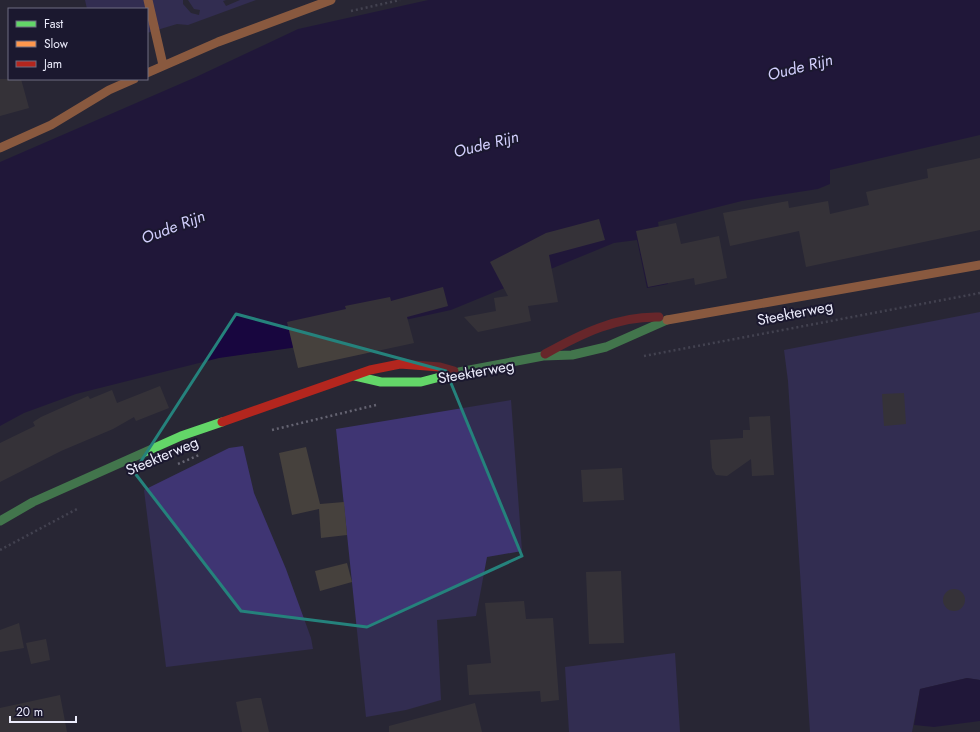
<svg xmlns="http://www.w3.org/2000/svg" width="980" height="732" font-family="Jost,sans-serif">
<style>
.green{fill:#3f3573}
.water{fill:#18063f}
.building{fill:#46413d}
.lines{fill:none;stroke-linecap:round;stroke-linejoin:round}
.path{stroke:#656472;stroke-width:2.5;stroke-dasharray:2 3;stroke-linecap:butt}
.fast{stroke:#63d668;stroke-width:9}
.slow{stroke:#ff974d;stroke-width:9}
.jam{stroke:#b3261e;stroke-width:9}
.marked{fill:none;stroke:#25827c;stroke-width:3;stroke-linejoin:round}
.labels{text-anchor:middle;dominant-baseline:central;stroke-width:4;stroke-linejoin:round;paint-order:stroke}
.street-label{font-size:15px;fill:#ececfc;stroke:#1b182f}
.water-label{font-size:16px;font-style:italic;fill:#d2cffd;stroke:#1b182f}
</style>
<rect width="100%" height="100%" fill="#282734"/>
<path class="green" d="M 85,0 L 183,0 L 183,4 L 191,13 L 199,15 L 200,10 L 194,9 L 188,0 L 226,0 L 223,1 L 226,6 L 240,0 L 256,0 L 188,25 L 177,24 L 147,33 L 147,9 L 87,9 Z
M 980,312 L 980,680 L 967,678 L 920,689 L 912,732 L 810,732 L 788,381 L 784,350 Z
M 511,400 L 522,551 L 487,557 L 476,616 L 437,620 L 441,700 L 406,710 L 366,717 L 336,429 Z
M 243,446 L 254,493 L 286,569 L 311,638 L 313,649 L 166,667 L 144,490 L 229,448 Z
M 675,653 L 680,732 L 569,732 L 565,667 Z"/>
<path class="water" d="M 428,0 L 980,0 L 980,135 L 830,170 L 830,184 L 818,189 L 742,201 L 658,222 L 668,284 L 647,288 L 637,240 L 614,243 L 451,310 L 396,322 L 353,335 L 291,348 L 219,358 L 76,394 L 24,413 L 0,426 L 0,162 L 196,77 L 298,29 Z
M 967,678 L 980,680 L 980,721 L 934,727 L 914,725 L 920,689 Z"/>
<path class="building" d="M 0,79 L 21,79 L 29,108 L 0,116 Z
M 980,158 L 980,230 L 806,267 L 799,231 L 730,246 L 723,213 L 788,201 L 789,208 L 828,201 L 830,214 L 869,205 L 866,192 L 928,178 L 927,169 Z
M 599,219 L 605,240 L 549,255 L 558,302 L 528,306 L 531,321 L 478,332 L 464,317 L 496,311 L 494,298 L 508,296 L 490,262 L 546,233 Z
M 676,223 L 681,244 L 719,236 L 727,278 L 695,285 L 694,278 L 648,287 L 636,231 Z
M 443,287 L 448,306 L 407,317 L 414,343 L 298,368 L 287,322 L 346,309 L 345,306 L 390,297 L 391,301 Z
M 160,386 L 169,408 L 136,421 L 134,417 L 113,429 L 61,451 L 0,482 L 0,443 L 35,426 L 33,422 L 41,417 L 88,396 L 90,399 L 112,390 L 117,403 Z
M 904,393 L 906,424 L 884,426 L 882,394 Z
M 770,416 L 774,475 L 752,476 L 751,459 L 727,476 L 716,475 L 712,468 L 710,440 L 743,438 L 743,430 L 750,430 L 749,417 Z
M 306,447 L 320,504 L 344,502 L 347,535 L 321,538 L 319,509 L 292,515 L 279,453 Z
M 622,468 L 624,500 L 583,502 L 581,470 Z
M 347,563 L 352,582 L 320,591 L 315,571 Z
M 621,571 L 624,643 L 589,644 L 586,572 Z
M943 600a11 11 0 1 1 22 0a11 11 0 1 1-22 0Z
M 524,601 L 526,619 L 553,618 L 559,700 L 541,702 L 540,691 L 469,695 L 467,665 L 491,663 L 485,603 Z
M 19,623 L 24,648 L 0,652 L 0,630 Z
M 46,639 L 50,660 L 31,664 L 26,643 Z
M 60,695 L 67,732 L 0,732 L 0,708 Z
M 256,698 L 261,698 L 269,732 L 242,732 L 236,702 Z
M 475,703 L 482,732 L 389,732 L 389,726 Z"/>
<g class="lines">
<path class="path" d="M 351,11 L 400,0
M 644,356 L 980,293
M 272,430 L 376,405
M 178,464 L 199,455
M 0,550 L 77,509"/>
<path class="fast" d="M 355,376 L 381,382 L 421,382 L 459,372 L 543,356 L 572,355 L 606,347 L 667,320
M 0,521 L 33,502 L 181,436 L 222,422"/>
<path class="slow" d="M 148,0 L 163,65
M 147,73 L 218,42 L 331,0
M 0,148 L 51,125 L 109,90 L 134,79
M 667,320 L 980,265"/>
<path class="jam" d="M 545,354 C 581,334 617,316 659,317
M 222,422 L 370,370 L 400,364 L 440,367 L 454,371"/>
</g>
<path d="M0 0H980V732H0ZM 236,314 L 446,371 L 522,556 L 367,627 L 241,611 L 134,472 Z" fill="#282734" fill-opacity=".55" fill-rule="evenodd"/>
<path class="marked" d="M 236,314 L 446,371 L 522,556 L 367,627 L 241,611 L 134,472 Z"/>
<g class="labels">
<g class="street-label">
<text transform="translate(795 313) rotate(-11)">Steekterweg</text>
<text transform="translate(476 372) rotate(-10)">Steekterweg</text>
<text transform="translate(162 456) rotate(-23)">Steekterweg</text>
</g>
<g class="water-label">
<text transform="translate(800 67) rotate(-14)">Oude Rijn</text>
<text transform="translate(486 144) rotate(-14)">Oude Rijn</text>
<text transform="translate(173 227) rotate(-21)">Oude Rijn</text>
</g>
</g>
<rect x="8" y="8" width="140" height="72" fill="#1b182f" stroke="#6f6d81"/>
<rect x="16" y="21" width="20" height="6" fill="#63d668" stroke="#6f6d81"/>
<text x="44" y="28" font-size="12" fill="#ececfc">Fast</text>
<rect x="16" y="41" width="20" height="6" fill="#ff974d" stroke="#6f6d81"/>
<text x="44" y="48" font-size="12" fill="#ececfc">Slow</text>
<rect x="16" y="61" width="20" height="6" fill="#b3261e" stroke="#6f6d81"/>
<text x="44" y="68" font-size="12" fill="#ececfc">Jam</text>
<path d="M10 716v6h66v-6" fill="none" stroke="#ececfc" stroke-width="2"/>
<text x="16" y="716" font-size="12" fill="#ececfc" stroke="#1b182f" stroke-width="3" paint-order="stroke">20 m</text>
</svg>
